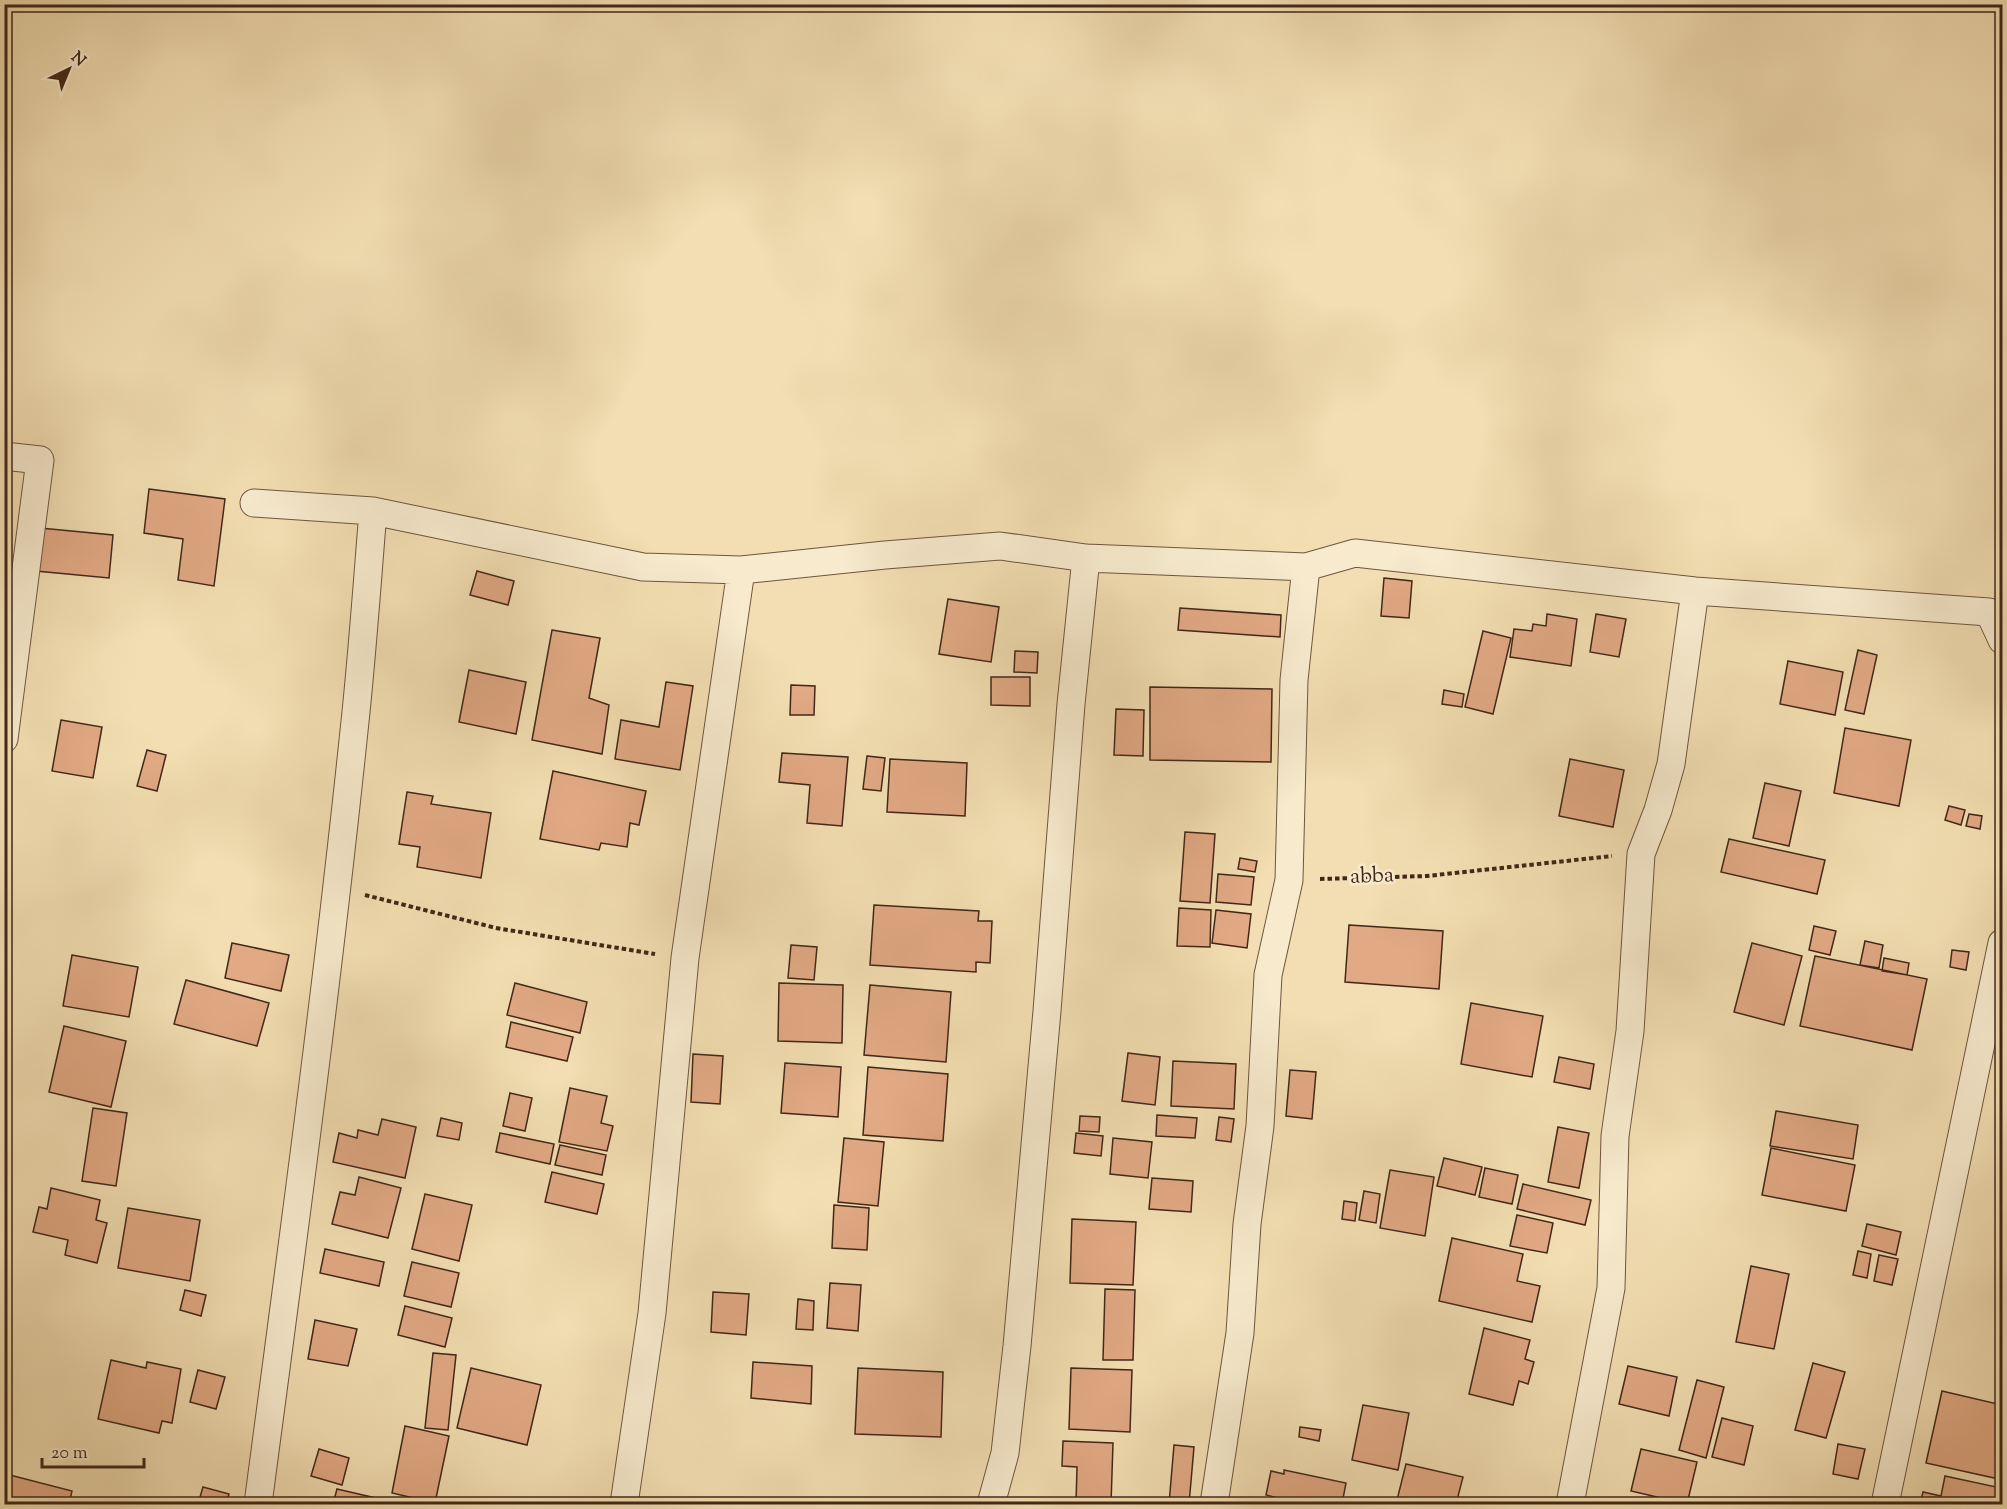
<svg xmlns="http://www.w3.org/2000/svg" width="2007" height="1509" font-family="'Sorts Mill Goudy',serif">
<style>
.building{fill:#e1a984;stroke:#422718;stroke-width:1.5}
.lines{fill:none;stroke-linecap:round;stroke-linejoin:round}
.street-casing{stroke:#6e553e;stroke-width:29}
.path{stroke:#422718;stroke-width:4;stroke-dasharray:4.5 3;stroke-linecap:butt}
.street{stroke:#f7eacd;stroke-width:27}
.labels{text-anchor:middle;dominant-baseline:central;stroke-width:5;stroke-linejoin:round;paint-order:stroke}
.street-label{font-size:22px;fill:#422718;stroke:#f7eacd}
</style>
<rect width="100%" height="100%" fill="#f2deb2"/>
<filter id="stains"><feTurbulence type="fractalNoise" baseFrequency=".00333" numOctaves="4"/><feColorMatrix values="0 0 0 0 .2 0 0 0 0 .09 0 0 0 0 .02 0 0 0 .5 -.17"/></filter>
<radialGradient id="worn" r=".72"><stop offset=".6" stop-color="#630" stop-opacity="0"/><stop offset="1" stop-color="#630" stop-opacity=".3"/></radialGradient>
<path class="building" d="M 149,489 L 225,499 L 214,586 L 178,580 L 183,539 L 144,533 Z
M 40,528 L 113,535 L 109,578 L 36,571 Z
M 477,571 L 514,581 L 508,605 L 470,595 Z
M 1384,578 L 1412,581 L 1409,618 L 1381,616 Z
M 948,599 L 999,607 L 991,662 L 939,654 Z
M 1180,608 L 1281,615 L 1280,637 L 1178,630 Z
M 1547,614 L 1577,619 L 1571,666 L 1510,657 L 1514,629 L 1532,631 L 1533,624 L 1546,626 Z
M 1596,614 L 1626,619 L 1619,657 L 1590,652 Z
M 552,630 L 600,638 L 589,698 L 609,705 L 602,754 L 532,740 Z
M 1483,631 L 1511,638 L 1493,714 L 1465,707 Z
M 1858,650 L 1877,655 L 1864,714 L 1845,710 Z
M 1015,651 L 1038,652 L 1037,673 L 1014,672 Z
M 1788,661 L 1843,672 L 1835,715 L 1780,704 Z
M 469,670 L 526,682 L 516,734 L 459,722 Z
M 991,677 L 1030,677 L 1030,706 L 991,705 Z
M 666,682 L 693,686 L 680,770 L 615,759 L 621,720 L 659,727 Z
M 791,685 L 815,686 L 814,715 L 790,715 Z
M 1150,687 L 1272,689 L 1271,762 L 1150,760 Z
M 1444,690 L 1464,694 L 1462,707 L 1442,704 Z
M 1116,709 L 1144,710 L 1143,756 L 1114,755 Z
M 61,720 L 102,727 L 93,778 L 52,771 Z
M 1845,728 L 1911,740 L 1899,806 L 1834,793 Z
M 147,750 L 166,755 L 157,791 L 137,786 Z
M 782,753 L 848,757 L 842,826 L 807,823 L 810,785 L 779,782 Z
M 867,756 L 885,758 L 881,791 L 863,789 Z
M 890,759 L 967,763 L 965,816 L 887,812 Z
M 1570,759 L 1624,770 L 1613,827 L 1559,816 Z
M 553,771 L 646,791 L 639,825 L 630,823 L 627,847 L 601,843 L 599,850 L 540,839 Z
M 1765,783 L 1801,791 L 1789,846 L 1753,838 Z
M 407,792 L 433,796 L 431,804 L 491,813 L 481,878 L 417,867 L 420,847 L 399,844 Z
M 1949,806 L 1965,810 L 1961,825 L 1945,820 Z
M 1969,814 L 1982,816 L 1980,829 L 1966,826 Z
M 1185,832 L 1215,834 L 1210,903 L 1180,901 Z
M 1729,839 L 1825,860 L 1817,894 L 1721,872 Z
M 1240,858 L 1257,861 L 1255,872 L 1238,869 Z
M 1218,874 L 1254,877 L 1251,905 L 1216,902 Z
M 874,905 L 979,911 L 978,921 L 992,921 L 990,963 L 976,962 L 976,972 L 870,965 Z
M 1179,908 L 1211,910 L 1210,947 L 1177,946 Z
M 1216,910 L 1251,914 L 1247,948 L 1212,943 Z
M 1349,925 L 1443,931 L 1439,989 L 1345,982 Z
M 1814,926 L 1836,931 L 1830,955 L 1809,950 Z
M 1865,941 L 1883,945 L 1879,968 L 1860,965 Z
M 232,943 L 289,955 L 281,991 L 225,978 Z
M 232,943 L 289,955 L 281,991 L 225,978 Z
M 1752,943 L 1802,956 L 1784,1025 L 1734,1012 Z
M 791,945 L 817,947 L 814,980 L 788,978 Z
M 1952,950 L 1969,952 L 1966,970 L 1950,967 Z
M 72,955 L 138,967 L 129,1017 L 63,1006 Z
M 1815,956 L 1927,979 L 1912,1050 L 1800,1026 Z
M 1884,958 L 1909,963 L 1907,975 L 1882,971 Z
M 186,980 L 269,1003 L 257,1046 L 174,1024 Z
M 515,983 L 587,1002 L 580,1033 L 507,1015 Z
M 779,983 L 843,985 L 842,1043 L 778,1041 Z
M 870,985 L 951,992 L 946,1062 L 864,1055 Z
M 1471,1003 L 1543,1016 L 1532,1077 L 1461,1064 Z
M 511,1022 L 573,1037 L 567,1061 L 506,1047 Z
M 64,1026 L 126,1041 L 111,1107 L 49,1092 Z
M 1128,1053 L 1160,1057 L 1155,1105 L 1122,1101 Z
M 693,1054 L 723,1056 L 720,1104 L 691,1102 Z
M 1559,1057 L 1594,1064 L 1590,1089 L 1554,1082 Z
M 1173,1061 L 1236,1064 L 1234,1109 L 1171,1106 Z
M 785,1063 L 841,1067 L 838,1117 L 781,1113 Z
M 868,1067 L 948,1074 L 943,1141 L 863,1135 Z
M 1290,1070 L 1316,1072 L 1312,1119 L 1286,1116 Z
M 570,1088 L 607,1096 L 601,1123 L 613,1126 L 607,1151 L 559,1142 Z
M 510,1093 L 532,1098 L 525,1131 L 503,1126 Z
M 93,1108 L 127,1113 L 116,1186 L 82,1181 Z
M 1776,1111 L 1858,1125 L 1853,1159 L 1770,1146 Z
M 1157,1115 L 1197,1118 L 1195,1138 L 1156,1136 Z
M 1080,1116 L 1100,1117 L 1099,1132 L 1079,1131 Z
M 1219,1117 L 1234,1119 L 1231,1142 L 1216,1140 Z
M 441,1118 L 462,1123 L 459,1140 L 437,1136 Z
M 382,1119 L 416,1127 L 405,1178 L 333,1162 L 339,1133 L 357,1138 L 358,1130 L 378,1135 Z
M 1558,1127 L 1589,1133 L 1579,1188 L 1548,1182 Z
M 500,1133 L 554,1144 L 550,1164 L 496,1152 Z
M 1076,1133 L 1103,1136 L 1101,1156 L 1074,1153 Z
M 844,1138 L 884,1142 L 878,1206 L 838,1202 Z
M 1113,1138 L 1152,1142 L 1148,1178 L 1110,1174 Z
M 560,1145 L 606,1155 L 602,1175 L 555,1165 Z
M 1771,1148 L 1855,1165 L 1846,1211 L 1762,1195 Z
M 1444,1158 L 1482,1167 L 1475,1195 L 1437,1186 Z
M 1485,1168 L 1518,1175 L 1512,1204 L 1479,1197 Z
M 1390,1170 L 1434,1177 L 1425,1236 L 1380,1228 Z
M 552,1172 L 604,1184 L 597,1214 L 545,1202 Z
M 359,1177 L 401,1188 L 388,1238 L 332,1224 L 340,1192 L 355,1195 Z
M 1152,1178 L 1193,1181 L 1191,1212 L 1149,1209 Z
M 1523,1184 L 1591,1200 L 1585,1225 L 1517,1209 Z
M 51,1188 L 100,1200 L 96,1220 L 107,1223 L 97,1263 L 65,1255 L 68,1240 L 33,1232 L 39,1207 L 47,1209 Z
M 1364,1191 L 1380,1194 L 1376,1223 L 1359,1220 Z
M 425,1194 L 472,1205 L 459,1261 L 412,1249 Z
M 1344,1201 L 1357,1203 L 1355,1221 L 1342,1219 Z
M 834,1205 L 869,1208 L 867,1250 L 832,1248 Z
M 128,1208 L 200,1220 L 190,1281 L 118,1268 Z
M 1517,1215 L 1553,1223 L 1547,1253 L 1510,1246 Z
M 1072,1219 L 1136,1222 L 1133,1285 L 1070,1283 Z
M 1867,1224 L 1901,1232 L 1896,1255 L 1862,1246 Z
M 1452,1238 L 1523,1254 L 1517,1281 L 1540,1286 L 1532,1322 L 1439,1301 Z
M 325,1249 L 384,1262 L 379,1286 L 320,1273 Z
M 1858,1251 L 1871,1254 L 1867,1278 L 1853,1275 Z
M 1879,1255 L 1898,1259 L 1892,1285 L 1874,1281 Z
M 412,1262 L 459,1273 L 451,1307 L 404,1296 Z
M 1751,1266 L 1789,1274 L 1774,1349 L 1736,1342 Z
M 830,1283 L 861,1285 L 858,1331 L 827,1328 Z
M 1105,1289 L 1135,1290 L 1133,1360 L 1103,1360 Z
M 185,1290 L 206,1295 L 201,1316 L 180,1310 Z
M 713,1292 L 749,1294 L 746,1335 L 711,1332 Z
M 798,1299 L 814,1301 L 813,1330 L 796,1329 Z
M 405,1306 L 452,1318 L 445,1347 L 398,1335 Z
M 315,1320 L 357,1329 L 348,1366 L 308,1359 Z
M 1484,1328 L 1530,1340 L 1525,1359 L 1534,1362 L 1528,1384 L 1519,1381 L 1513,1405 L 1469,1394 Z
M 433,1353 L 456,1355 L 448,1430 L 425,1428 Z
M 111,1360 L 146,1368 L 147,1362 L 181,1369 L 172,1423 L 162,1421 L 159,1433 L 98,1419 Z
M 753,1362 L 812,1366 L 811,1404 L 751,1398 Z
M 1813,1363 L 1845,1372 L 1826,1438 L 1795,1430 Z
M 1628,1366 L 1677,1377 L 1669,1416 L 1619,1404 Z
M 471,1368 L 541,1385 L 527,1445 L 457,1428 Z
M 858,1368 L 943,1372 L 941,1437 L 855,1434 Z
M 1071,1368 L 1132,1370 L 1130,1432 L 1069,1429 Z
M 198,1370 L 225,1377 L 216,1409 L 190,1402 Z
M 1697,1380 L 1724,1387 L 1706,1458 L 1679,1450 Z
M 1942,1391 L 2002,1405 L 2002,1465 L 1999,1479 L 1926,1463 Z
M 1363,1405 L 1409,1413 L 1398,1470 L 1352,1460 Z
M 1722,1418 L 1753,1426 L 1744,1465 L 1712,1457 Z
M 405,1426 L 449,1436 L 435,1503 L 392,1493 Z
M 1300,1427 L 1321,1430 L 1319,1441 L 1299,1437 Z
M 1063,1441 L 1113,1443 L 1111,1504 L 1076,1504 L 1077,1467 L 1062,1466 Z
M 1838,1444 L 1865,1449 L 1858,1479 L 1833,1474 Z
M 1174,1445 L 1194,1447 L 1189,1504 L 1169,1504 Z
M 319,1449 L 349,1458 L 342,1485 L 311,1476 Z
M 1641,1449 L 1697,1462 L 1687,1504 L 1631,1491 Z
M 1406,1464 L 1463,1477 L 1456,1504 L 1396,1504 Z
M 1284,1470 L 1346,1483 L 1342,1504 L 1277,1504 L 1278,1498 L 1266,1495 L 1271,1471 L 1284,1474 Z
M 6,1474 L 72,1491 L 69,1504 L 4,1504 Z
M 1945,1476 L 2001,1488 L 1998,1504 L 1920,1504 L 1923,1492 L 1941,1496 Z
M 203,1487 L 229,1494 L 226,1504 L 198,1504 Z
M 337,1489 L 402,1504 L 333,1504 Z"/>
<g class="lines">
<g class="street-casing">
<path id="street" d="M 4,456 L 40,460 L 4,739
M 254,503 L 373,511 L 643,567 L 741,570 L 885,555 L 1000,546 L 1086,558 L 1306,567 L 1355,553 L 1695,591 L 1989,612 L 2002,640
M 258,1504 C 292,1247 327,990 354,731 C 362,658 367,585 373,511
M 624,1504 L 652,1313 L 685,958 L 741,570
M 991,1504 L 1005,1453 L 1017,1346 L 1047,1011 L 1071,704 L 1086,558
M 1214,1504 L 1240,1333 L 1247,1224 L 1260,1126 L 1268,975 L 1289,880 L 1294,680 L 1306,567
M 1570,1504 L 1611,1288 L 1615,1136 L 1630,1031 L 1641,854 L 1658,810 L 1671,764 L 1695,591
M 1885,1504 L 2002,943"/>
</g>
<path class="path" d="M 1320,879 L 1427,876 L 1612,856
M 365,895 L 496,928 L 655,954"/>
<use href="#street" class="street"/>
</g>
<g class="labels">
<g class="street-label">
<text transform="translate(1372 877) rotate(-2)">abba</text>
</g>
</g>
<rect width="2007" height="1509" fill="none" stroke="#f2deb2" stroke-width="24"/>
<rect x="6" y="6" width="1995" height="1497" fill="none" stroke="#422718" stroke-width="3"/>
<rect x="12" y="12" width="1983" height="1485" fill="none" stroke="#422718" stroke-width="1.5"/>
<g transform="translate(69 69) rotate(43)" stroke="#f7eacd" stroke-width="4.5" paint-order="stroke">
<path d="M0-4.5L10 22L0 15L-10 22Z" fill="#422718"/>
<text y="-9" font-size="16" font-weight="bold" text-anchor="middle" fill="#422718">N</text>
</g>
<path d="M42 1458v9h102v-9" fill="none" stroke="#422718" stroke-width="3"/>
<text x="51" y="1458" font-size="18" fill="#422718" stroke="#f7eacd" stroke-width="4.5" paint-order="stroke">20 m</text>
<rect width="100%" height="100%" filter="url(#stains)"/>
<rect width="100%" height="100%" fill="url(#worn)"/>
</svg>
